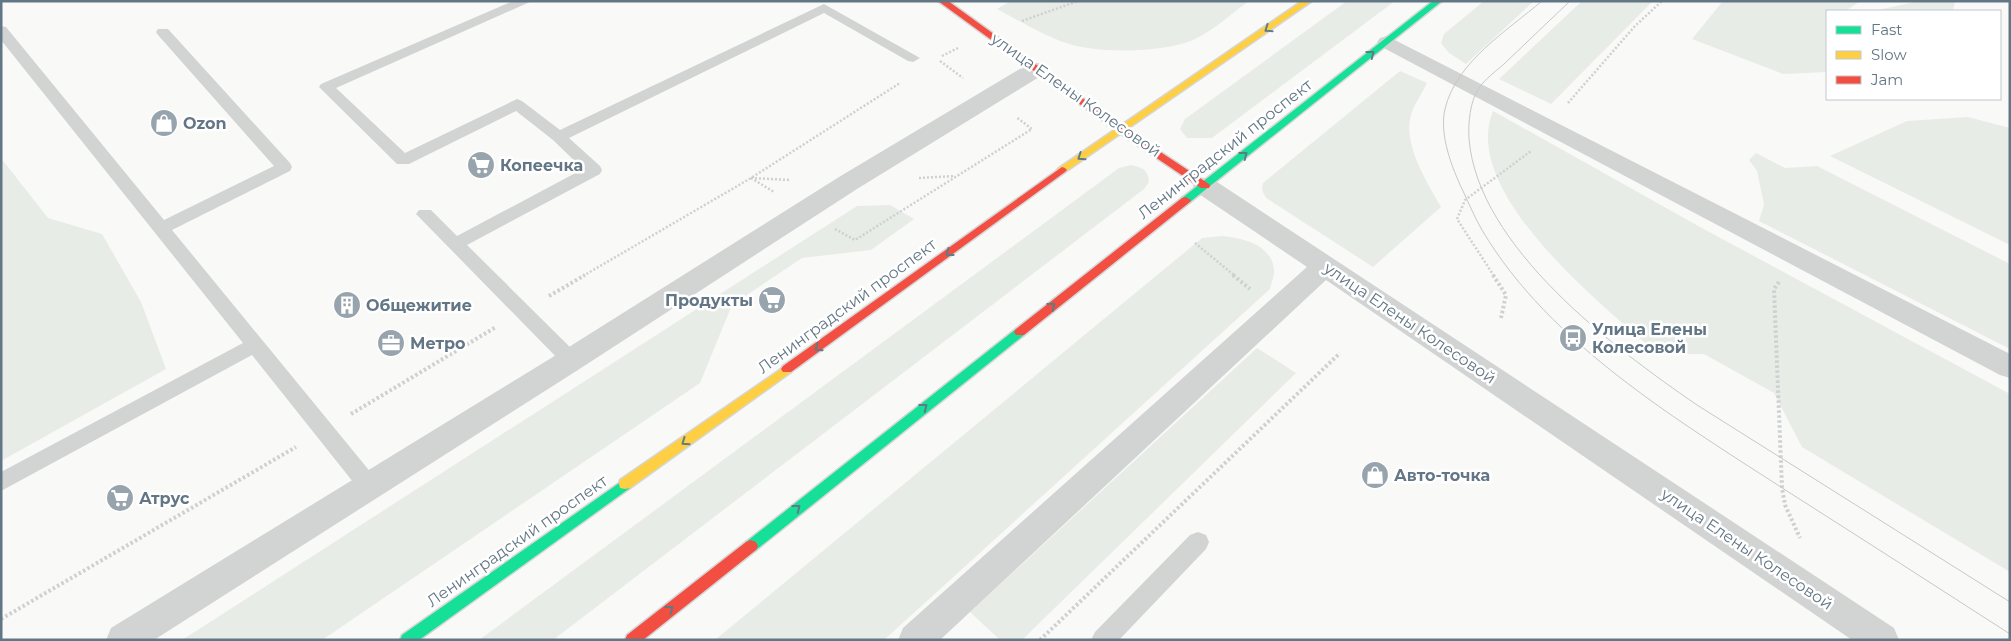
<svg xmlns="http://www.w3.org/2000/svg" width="2011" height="641" font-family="Montserrat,sans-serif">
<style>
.green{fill:#e8ece6}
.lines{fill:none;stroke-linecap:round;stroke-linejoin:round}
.fast-casing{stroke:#d5d6d7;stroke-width:3}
.slow-casing{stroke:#d5d6d7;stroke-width:3}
.jam-casing{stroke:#d5d6d7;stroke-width:3}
.path-far1{stroke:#ced0d1;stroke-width:2.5;stroke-dasharray:2 2;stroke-linecap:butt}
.path{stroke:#ced0d1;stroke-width:4;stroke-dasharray:2.5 2.5;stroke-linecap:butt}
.lane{fill:#d2d3d3;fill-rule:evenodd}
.street{fill:#d2d3d3;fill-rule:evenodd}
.fast{fill:#16e098;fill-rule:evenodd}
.slow{fill:#ffcf43;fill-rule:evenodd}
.jam{fill:#f24e42;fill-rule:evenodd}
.tram{stroke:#c6c8c9;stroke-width:1}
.oneway{stroke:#5e7b86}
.labels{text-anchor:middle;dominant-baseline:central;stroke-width:5;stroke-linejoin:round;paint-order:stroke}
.street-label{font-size:16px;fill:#627685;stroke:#fff}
.poi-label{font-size:16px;font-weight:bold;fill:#627685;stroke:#fff;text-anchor:start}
</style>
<rect width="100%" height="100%" fill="#f9f9f8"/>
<path class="green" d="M 1011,1 L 1249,1 C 1232,13 1214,30 1195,39 C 1166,53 1097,54 1066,43 C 1042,35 1020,21 997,9 Z
M 1347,1 L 1395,1 L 1212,138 L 1187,138 L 1180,129 L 1185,119 Z
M 1484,1 L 1534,1 L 1466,64 L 1449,53 L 1441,43 L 1444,34 Z
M 1582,1 L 1653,1 L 1551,104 L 1499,79 Z
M 1723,1 L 1860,1 L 1846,11 L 1827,11 L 1827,72 L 1783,74 L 1692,39 Z
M 1920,1 L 1955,1 L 1953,11 L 1873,11 Z
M 1400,71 L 1427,83 C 1422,94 1412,107 1410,119 C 1405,148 1427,182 1441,207 L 1373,267 L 1266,198 L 1262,190 L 1263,183 Z
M 1493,111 L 1700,227 L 2010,394 L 2010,572 L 1802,447 L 1774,393 L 1704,354 L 1658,354 C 1605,307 1459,193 1493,111 Z
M 1968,117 L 2010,128 L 2010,245 L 1830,156 L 1907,121 Z
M 1756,153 L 1785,168 L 1817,166 L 2010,264 L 2010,349 L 1759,221 L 1764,204 L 1757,171 L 1749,160 Z
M 1,158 L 48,218 L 102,234 L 141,302 L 166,369 L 1,461 Z
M 1131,165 C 1143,168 1148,169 1149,182 L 1144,189 L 553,640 L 479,640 L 1119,168 Z
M 890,205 L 914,219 L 871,250 L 802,258 L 732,305 L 700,383 L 322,640 L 182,640 L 857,206 Z
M 1222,236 C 1242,238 1271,244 1274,269 C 1275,275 1271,283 1270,289 L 884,640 L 715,640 L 1202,238 Z
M 1257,348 L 1296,373 L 1022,640 L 1000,640 L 970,612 Z"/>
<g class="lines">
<g class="fast-casing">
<path id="fast" d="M 1433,1 L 1442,1 L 1190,202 L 1182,202 L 1181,200 L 1182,198 Z
M 1020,328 L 1026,332 L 1024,335 L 756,550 L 751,552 L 746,550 L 744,546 L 746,542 L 1016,329 Z
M 625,479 L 630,480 L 631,484 L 630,488 L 419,640 L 400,640 L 402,635 Z"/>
</g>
<g class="slow-casing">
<path id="slow" d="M 1302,1 L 1312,1 L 1065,172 L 1059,172 L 1057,170 L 1059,168 Z
M 787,365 L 791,366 L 793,369 L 791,372 L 630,488 L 625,489 L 620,488 L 619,484 L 620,480 Z"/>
</g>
<g class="jam-casing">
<path id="jam" d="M 938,1 L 948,1 L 1124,128 L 1209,184 L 1210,186 L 1209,188 L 1201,188 L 1118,132 Z
M 1062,167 L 1065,168 L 1067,170 L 1065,172 L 791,372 L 783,372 L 781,369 L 783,366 Z
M 1186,197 L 1191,200 L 1190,202 L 1024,335 L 1016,335 L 1014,332 L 1016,329 L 1182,198 Z
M 751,540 L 756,542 L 758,546 L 756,550 L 643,640 L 625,640 L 627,635 L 746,542 Z"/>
</g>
<path class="path-far1" d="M 1022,21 L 1078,1
M 942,56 L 958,48
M 940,61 L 963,78
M 1568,103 L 1635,26 L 1662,1
M 751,178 L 774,192
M 751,178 L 790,180
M 919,178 L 955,176
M 835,229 L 855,240 L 1032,129 L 1016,117
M 1195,243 L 1235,276
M 583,276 L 751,178 L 900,83
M 1494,276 L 1457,219 L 1465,200 L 1531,151"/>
<path class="path" d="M 1233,275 L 1250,289
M 1493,275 L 1506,295 L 1501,318
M 1779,282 L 1774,289 L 1782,488 L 1785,505 L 1800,538
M 549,296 L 585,275
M 351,414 L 496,327
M 1,619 L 296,447
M 1040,640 L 1340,353"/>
<path class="lane" d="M 513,1 L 532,1 L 336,88 L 405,153 L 517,99 L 522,101 L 560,130 L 824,4 L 920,58 L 913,62 L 908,61 L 824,13 L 569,138 L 600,166 L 602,170 L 600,174 L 467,245 L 578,355 L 581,360 L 578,365 L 571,367 L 564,365 L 416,214 L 419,210 L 431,210 L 457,236 L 583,169 L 553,140 L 516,111 L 409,164 L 397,164 L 319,87 L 321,84 Z
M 1,26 L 6,27 L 164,220 L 274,166 L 158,35 L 156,32 L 158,29 L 168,29 L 290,163 L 292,167 L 290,171 L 172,230 L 377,480 L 380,486 L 377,492 L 369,495 L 361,492 L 252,355 L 1,491 L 1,472 L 243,343 L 1,40 Z
M 1198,532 L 1206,535 L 1209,542 L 1206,549 L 1119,640 L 1091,640 L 1095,632 L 1190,535 Z"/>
<path class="street" d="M 1387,36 L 2010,354 L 2010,378 L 2000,375 L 1380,46 L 1377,42 L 1380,38 Z
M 1036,63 L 1044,64 L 1047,69 L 1044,74 L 857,189 L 581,368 L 154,640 L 106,640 L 111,628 L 561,352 L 839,177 L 1028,64 Z
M 1205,178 L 1214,180 L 1894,628 L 1899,640 L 1852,640 L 1326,280 L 940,640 L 898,640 L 903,628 L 1307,267 L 1196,192 L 1193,186 L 1196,180 Z"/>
<use href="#fast" class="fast"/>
<use href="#slow" class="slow"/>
<use href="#jam" class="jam"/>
<path class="tram" d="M 1542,1 C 1508,30 1456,62 1445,109 C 1439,135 1452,168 1463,191 C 1469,204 1475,218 1482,230 C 1550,345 1681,422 1790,493 C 1864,540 1937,587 2010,634
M 1570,1 C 1548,22 1526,43 1504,64 C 1496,71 1485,79 1479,88 C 1470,101 1468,123 1469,139 C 1478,247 1614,348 1697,405 L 2010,602"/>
</g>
<defs><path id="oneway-chevron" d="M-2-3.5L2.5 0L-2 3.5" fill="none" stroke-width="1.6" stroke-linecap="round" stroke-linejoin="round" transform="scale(1.25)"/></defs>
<g class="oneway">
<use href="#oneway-chevron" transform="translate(1268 29) rotate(145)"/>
<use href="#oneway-chevron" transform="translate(1371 54) rotate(-38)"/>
<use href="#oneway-chevron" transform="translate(1244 155) rotate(-38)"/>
<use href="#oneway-chevron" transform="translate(1081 157) rotate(146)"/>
<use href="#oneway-chevron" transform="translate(949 253) rotate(144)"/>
<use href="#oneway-chevron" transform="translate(1052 306) rotate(-38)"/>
<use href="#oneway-chevron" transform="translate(818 348) rotate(145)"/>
<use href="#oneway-chevron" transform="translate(924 407) rotate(-38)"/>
<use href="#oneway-chevron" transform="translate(685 442) rotate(145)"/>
<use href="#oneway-chevron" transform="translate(797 508) rotate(-38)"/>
<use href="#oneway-chevron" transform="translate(670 609) rotate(-38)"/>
</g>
<defs>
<g id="shop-disc" transform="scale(1.4375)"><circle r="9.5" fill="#97a4ad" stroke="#fff"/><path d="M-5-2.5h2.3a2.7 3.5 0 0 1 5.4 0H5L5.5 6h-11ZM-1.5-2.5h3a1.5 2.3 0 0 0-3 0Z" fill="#fff"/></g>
<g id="supermarket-disc" transform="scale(1.4375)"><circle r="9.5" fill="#97a4ad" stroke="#fff"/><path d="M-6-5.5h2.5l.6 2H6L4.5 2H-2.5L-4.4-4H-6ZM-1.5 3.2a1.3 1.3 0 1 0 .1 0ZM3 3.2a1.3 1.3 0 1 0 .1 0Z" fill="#fff"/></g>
<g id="building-disc" transform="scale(1.4375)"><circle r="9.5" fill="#97a4ad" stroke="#fff"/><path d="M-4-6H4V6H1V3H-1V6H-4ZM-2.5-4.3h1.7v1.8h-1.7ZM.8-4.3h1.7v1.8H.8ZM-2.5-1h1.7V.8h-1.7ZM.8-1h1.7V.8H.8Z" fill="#fff"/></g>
<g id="bus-disc" transform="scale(1.4375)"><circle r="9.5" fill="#97a4ad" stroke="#fff"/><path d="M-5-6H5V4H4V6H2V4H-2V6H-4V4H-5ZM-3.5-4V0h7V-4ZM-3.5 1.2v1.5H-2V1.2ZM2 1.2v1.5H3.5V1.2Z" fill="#fff"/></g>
<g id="office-disc" transform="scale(1.4375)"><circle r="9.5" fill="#97a4ad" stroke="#fff"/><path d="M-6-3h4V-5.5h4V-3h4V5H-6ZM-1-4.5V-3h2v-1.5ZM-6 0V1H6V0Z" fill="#fff"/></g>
</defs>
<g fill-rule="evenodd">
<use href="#shop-disc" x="164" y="123"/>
<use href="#supermarket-disc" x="481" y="165"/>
<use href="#supermarket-disc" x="772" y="300"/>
<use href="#building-disc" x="347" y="305"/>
<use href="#bus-disc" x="1573" y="338"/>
<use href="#office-disc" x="391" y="343"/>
<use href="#shop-disc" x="1375" y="475"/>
<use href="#supermarket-disc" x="120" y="498"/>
</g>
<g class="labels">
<g class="street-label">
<text transform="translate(1076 95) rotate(35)">улица Елены Колесовой</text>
<text transform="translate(1225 149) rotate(-38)">Ленинградский проспект</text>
<text transform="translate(847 306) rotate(-36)">Ленинградский проспект</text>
<text transform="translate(1410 323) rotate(34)">улица Елены Колесовой</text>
<text transform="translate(517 541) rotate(-35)">Ленинградский проспект</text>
<text transform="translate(1747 549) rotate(34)">улица Елены Колесовой</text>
</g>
<g class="poi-label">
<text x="183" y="123">Ozon</text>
<text x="500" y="165">Копеечка</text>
<text x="753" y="300" text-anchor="end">Продукты</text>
<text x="366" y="305">Общежитие</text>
<text x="1592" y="329">Улица Елены<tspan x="1592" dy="18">Колесовой</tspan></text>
<text x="410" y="343">Метро</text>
<text x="1394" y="475">Авто-точка</text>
<text x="139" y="498">Атрус</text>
</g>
</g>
<rect width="2011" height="641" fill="none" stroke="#627685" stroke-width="5"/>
<rect x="1826" y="10" width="175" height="90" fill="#ffffff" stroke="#c0c8ce"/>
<rect x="1836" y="26" width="25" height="8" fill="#16e098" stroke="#c0c8ce"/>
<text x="1871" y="35" font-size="15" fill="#627685">Fast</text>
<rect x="1836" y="51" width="25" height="8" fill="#ffcf43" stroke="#c0c8ce"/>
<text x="1871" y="60" font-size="15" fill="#627685">Slow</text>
<rect x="1836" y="76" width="25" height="8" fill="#f24e42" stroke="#c0c8ce"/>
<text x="1871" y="85" font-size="15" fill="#627685">Jam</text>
</svg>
